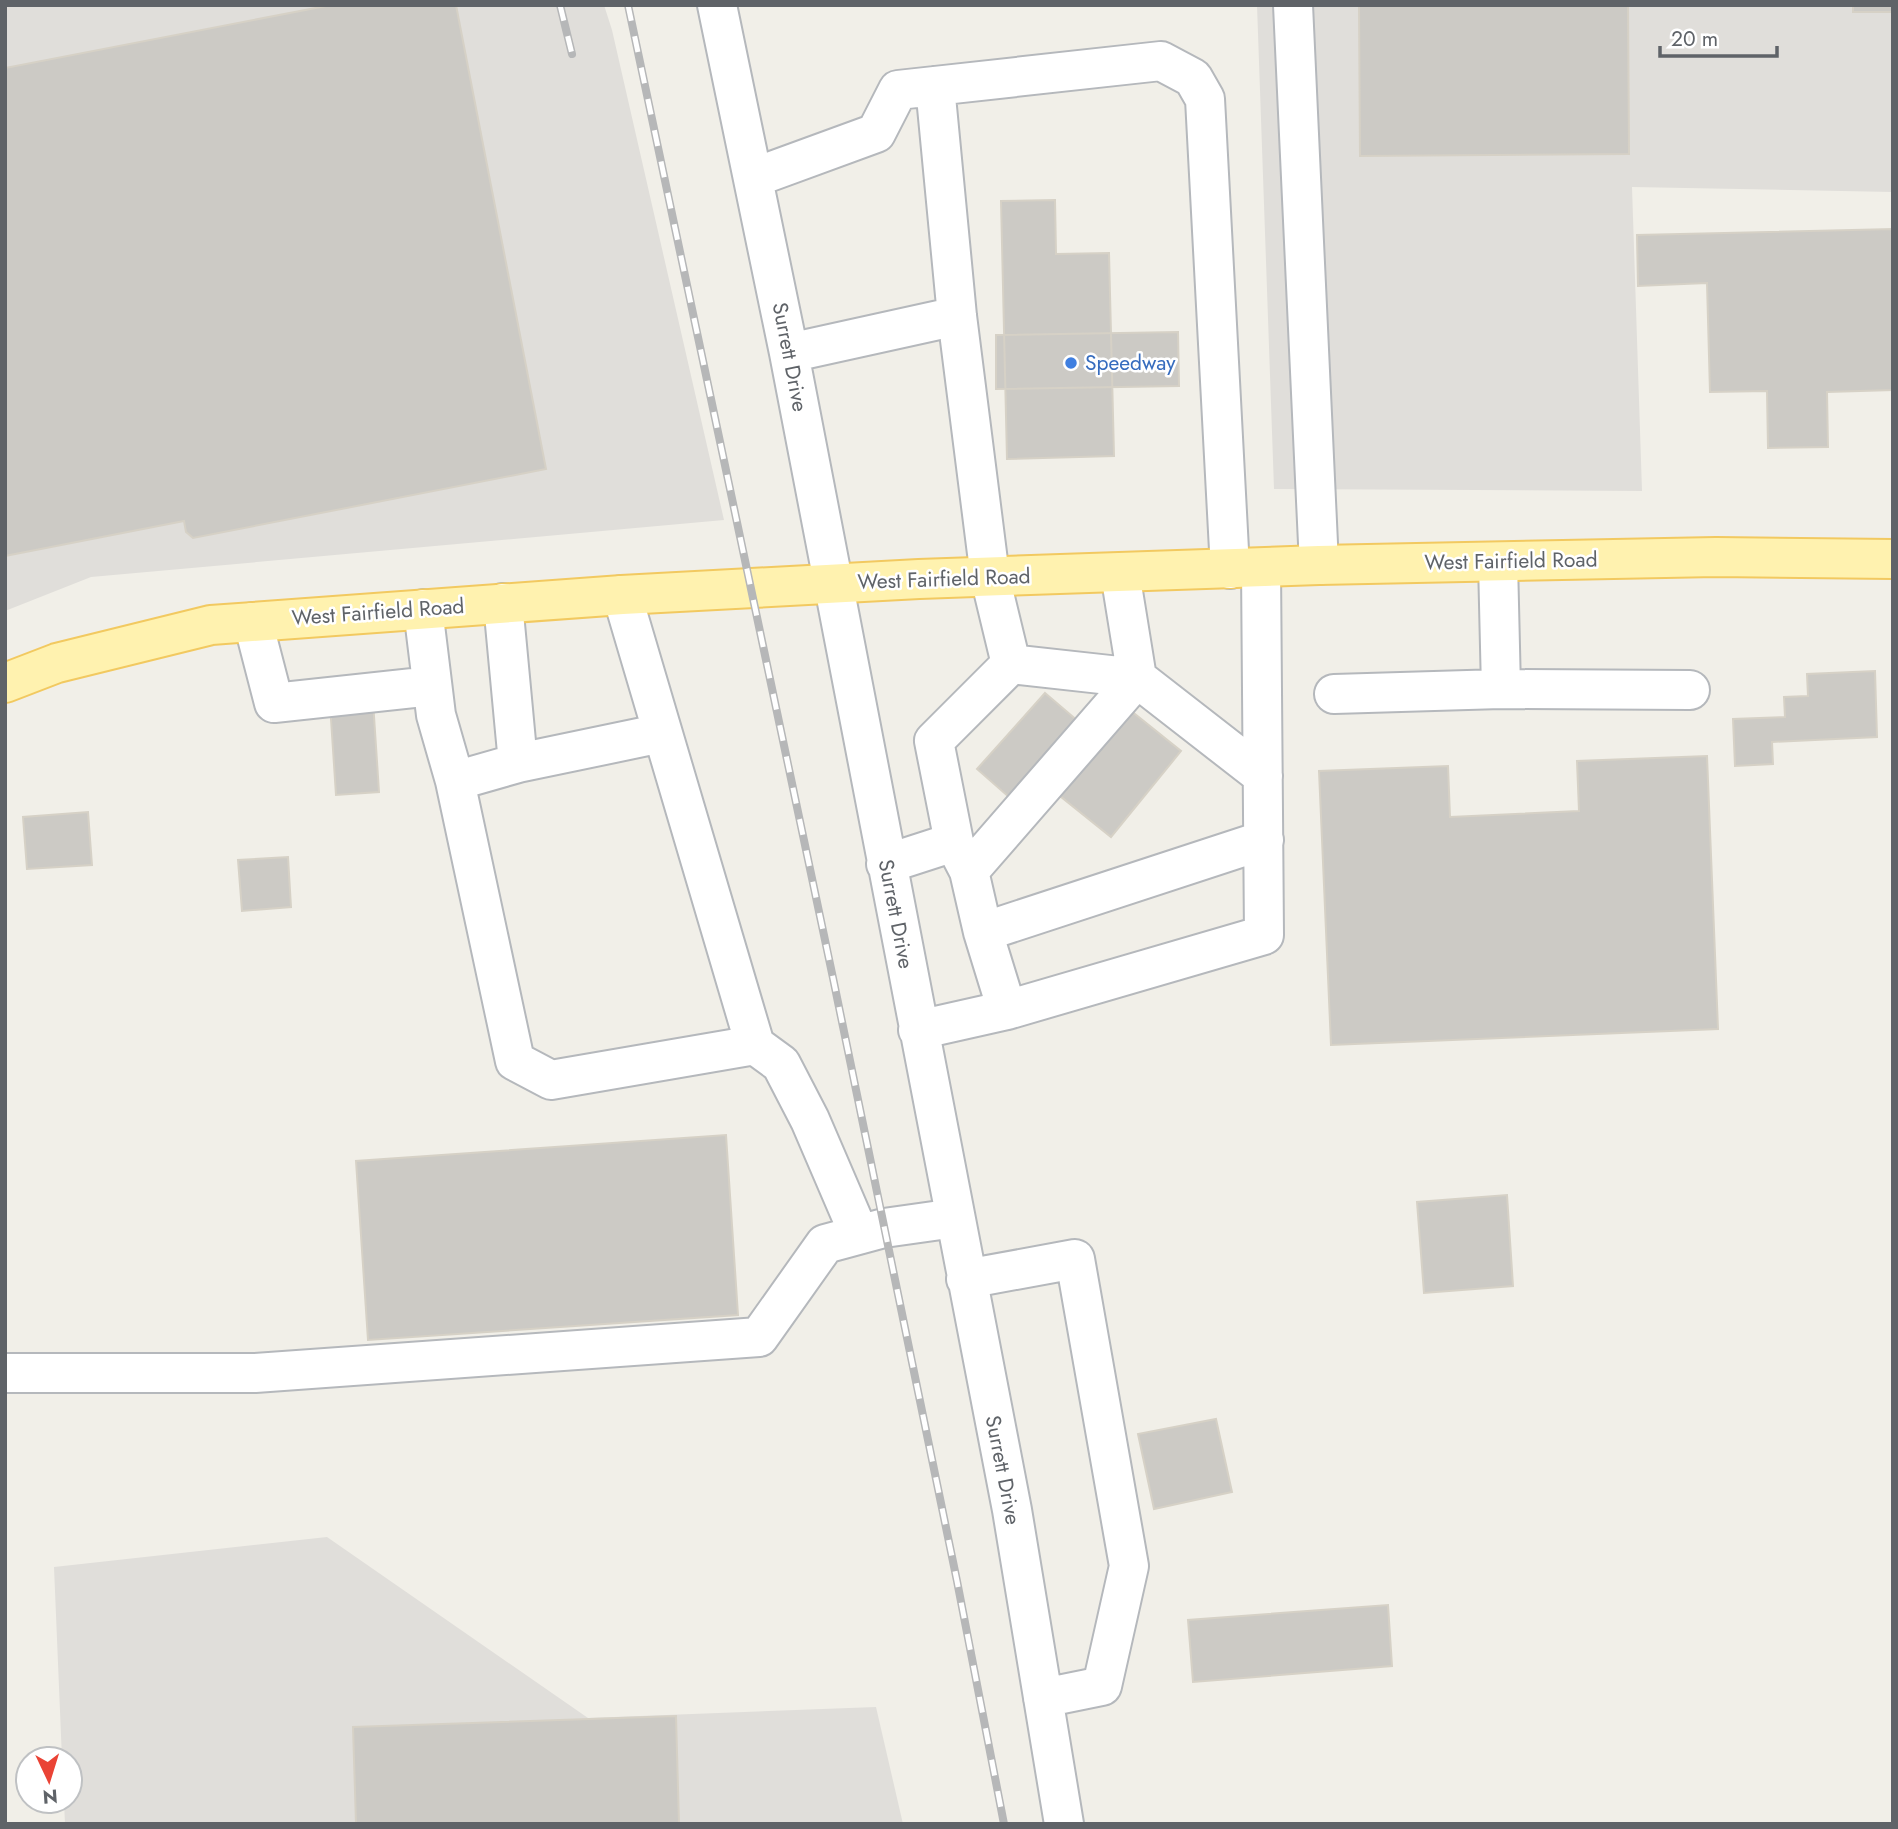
<svg xmlns="http://www.w3.org/2000/svg" width="1898" height="1829" font-family="Jost,sans-serif">
<style>
.industrial{fill:#e0deda}
.building{fill:#cccac5;stroke:#d6d1c6;stroke-width:2}
.lines{fill:none;stroke-linecap:round;stroke-linejoin:round}
.minor-casing{stroke:#b5b8bc;stroke-width:42}
.major-casing{stroke:#f2c960;stroke-width:42}
.minor{stroke:#fff;stroke-width:38}
.major{stroke:#fff2af;stroke-width:38}
.rail-casing{stroke:#b6b7b8;stroke-width:8}
.rail{stroke:#fff;stroke-width:5;stroke-dasharray:16;stroke-linecap:butt}
.shop-dot{fill:#3f7fe0;stroke:#fff;stroke-width:2.5}
.labels{text-anchor:middle;dominant-baseline:central;stroke-width:5;stroke-linejoin:round;paint-order:stroke}
.street-label{font-size:21px;fill:#5f6368;stroke:#fff}
.shop-label{font-size:21px;fill:#366cbe;stroke:#fff;text-anchor:start}
</style>
<rect width="100%" height="100%" fill="#f1efe8"/>
<path class="industrial" d="M 5,5 L 604,5 L 612,30 L 724,520 L 91,577 L 5,611 Z
M 1257,5 L 1893,5 L 1893,192 L 1632,187 L 1642,491 L 1274,489 Z
M 327,1537 L 588,1718 L 876,1707 L 903,1824 L 65,1824 L 64,1801 L 70,1801 L 70,1759 L 62,1759 L 54,1567 Z"/>
<path class="building" d="M 331,5 L 456,5 L 546,469 L 193,538 L 186,532 L 184,521 L 5,556 L 5,68 Z
M 1359,5 L 1628,5 L 1629,154 L 1360,156 Z
M 1853,5 L 1893,5 L 1893,12 L 1853,12 Z
M 1055,200 L 1056,254 L 1109,253 L 1114,456 L 1007,459 L 1001,201 Z
M 1893,229 L 1893,390 L 1827,392 L 1828,447 L 1768,448 L 1767,391 L 1710,392 L 1707,283 L 1638,286 L 1637,235 Z
M 1178,332 L 1179,386 L 996,389 L 996,335 Z
M 1875,671 L 1877,737 L 1772,742 L 1773,764 L 1735,766 L 1733,719 L 1785,717 L 1784,697 L 1808,696 L 1807,674 Z
M 1045,693 L 1085,727 L 1018,805 L 977,769 Z
M 373,701 L 379,792 L 336,795 L 330,704 Z
M 1125,706 L 1181,751 L 1111,837 L 1055,792 Z
M 1707,756 L 1718,1029 L 1331,1045 L 1319,771 L 1448,766 L 1450,817 L 1579,811 L 1577,761 Z
M 88,812 L 92,865 L 27,869 L 23,817 Z
M 288,857 L 291,907 L 242,911 L 238,860 Z
M 726,1135 L 738,1315 L 368,1340 L 356,1161 Z
M 1507,1195 L 1513,1286 L 1424,1293 L 1417,1202 Z
M 1216,1419 L 1232,1492 L 1154,1509 L 1138,1434 Z
M 1388,1605 L 1392,1666 L 1193,1682 L 1188,1620 Z
M 676,1716 L 679,1824 L 356,1824 L 353,1727 Z"/>
<g class="lines">
<g class="minor-casing">
<path id="minor" d="M 717,5 L 789,353 L 1012,1510 L 1064,1824
M 1293,5 L 1319,565
M 753,178 L 876,133 L 898,90 L 1161,61 L 1193,78 L 1205,99 L 1230,569
M 789,353 L 957,316
M 1120,573 L 1137,678 L 1263,776
M 622,595 L 755,1045 L 781,1064 L 810,1120 L 859,1234
M 503,603 L 518,763 L 455,781 L 515,1061 L 551,1080 L 755,1045
M 423,609 L 436,715 L 455,781
M 253,622 L 274,703 L 432,686
M 1011,664 L 1137,678
M 1501,689 L 1690,690
M 1334,694 L 1501,689 L 1498,562
M 518,763 L 662,733
M 957,848 L 969,871 L 1137,678
M 886,864 L 954,842 L 934,741 L 1011,664 L 990,577 L 957,316 L 935,86
M 969,871 L 983,932 L 1007,1010 L 1264,935 L 1261,568
M 983,932 L 1264,840
M 918,1030 L 1007,1010
M 966,1279 L 1075,1259 L 1129,1566 L 1102,1686 L 1043,1698
M 5,1373 L 255,1373 L 759,1337 L 825,1244 L 884,1228 L 955,1218"/>
</g>
<g class="major-casing">
<path id="major" d="M 5,683 L 57,663 L 211,625 L 622,595 L 919,579 L 1319,565 L 1716,557 L 1893,559"/>
</g>
<use href="#minor" class="minor"/>
<use href="#major" class="major"/>
<g class="rail-casing">
<path id="rail" d="M 560,5 L 572,54
M 628,5 L 833,978 L 957,1581 L 1004,1824"/>
</g>
<use href="#rail" class="rail"/>
</g>
<circle class="shop-dot" cx="1071" cy="363" r="7"/>
<g class="labels">
<g class="street-label">
<text transform="translate(790 357) rotate(79)">Surrett Drive</text>
<text transform="translate(1511 561) rotate(-1)">West Fairfield Road</text>
<text transform="translate(944 579) rotate(-2)">West Fairfield Road</text>
<text transform="translate(378 612) rotate(-4)">West Fairfield Road</text>
<text transform="translate(896 914) rotate(79)">Surrett Drive</text>
<text transform="translate(1003 1470) rotate(79)">Surrett Drive</text>
</g>
<g class="shop-label">
<text x="1085" y="363">Speedway</text>
</g>
</g>
<rect width="1898" height="1829" fill="none" stroke="#5f6368" stroke-width="14"/>
<g transform="translate(49 1780) rotate(176)"><circle r="33" fill="#ffffff" stroke="#bfc1c3" stroke-width="2"/>
<path d="M0-5L12 26L0 18L-12 26Z" fill="#ea4335"/>
<text y="-10" font-size="19" font-weight="bold" text-anchor="middle" fill="#5f6368">N</text>
</g>
<path d="M1660 46v10h117v-10" fill="none" stroke="#5f6368" stroke-width="3.5"/>
<text x="1671" y="46" font-size="21" fill="#5f6368" stroke="#ffffff" stroke-width="5" paint-order="stroke">20 m</text>
</svg>
